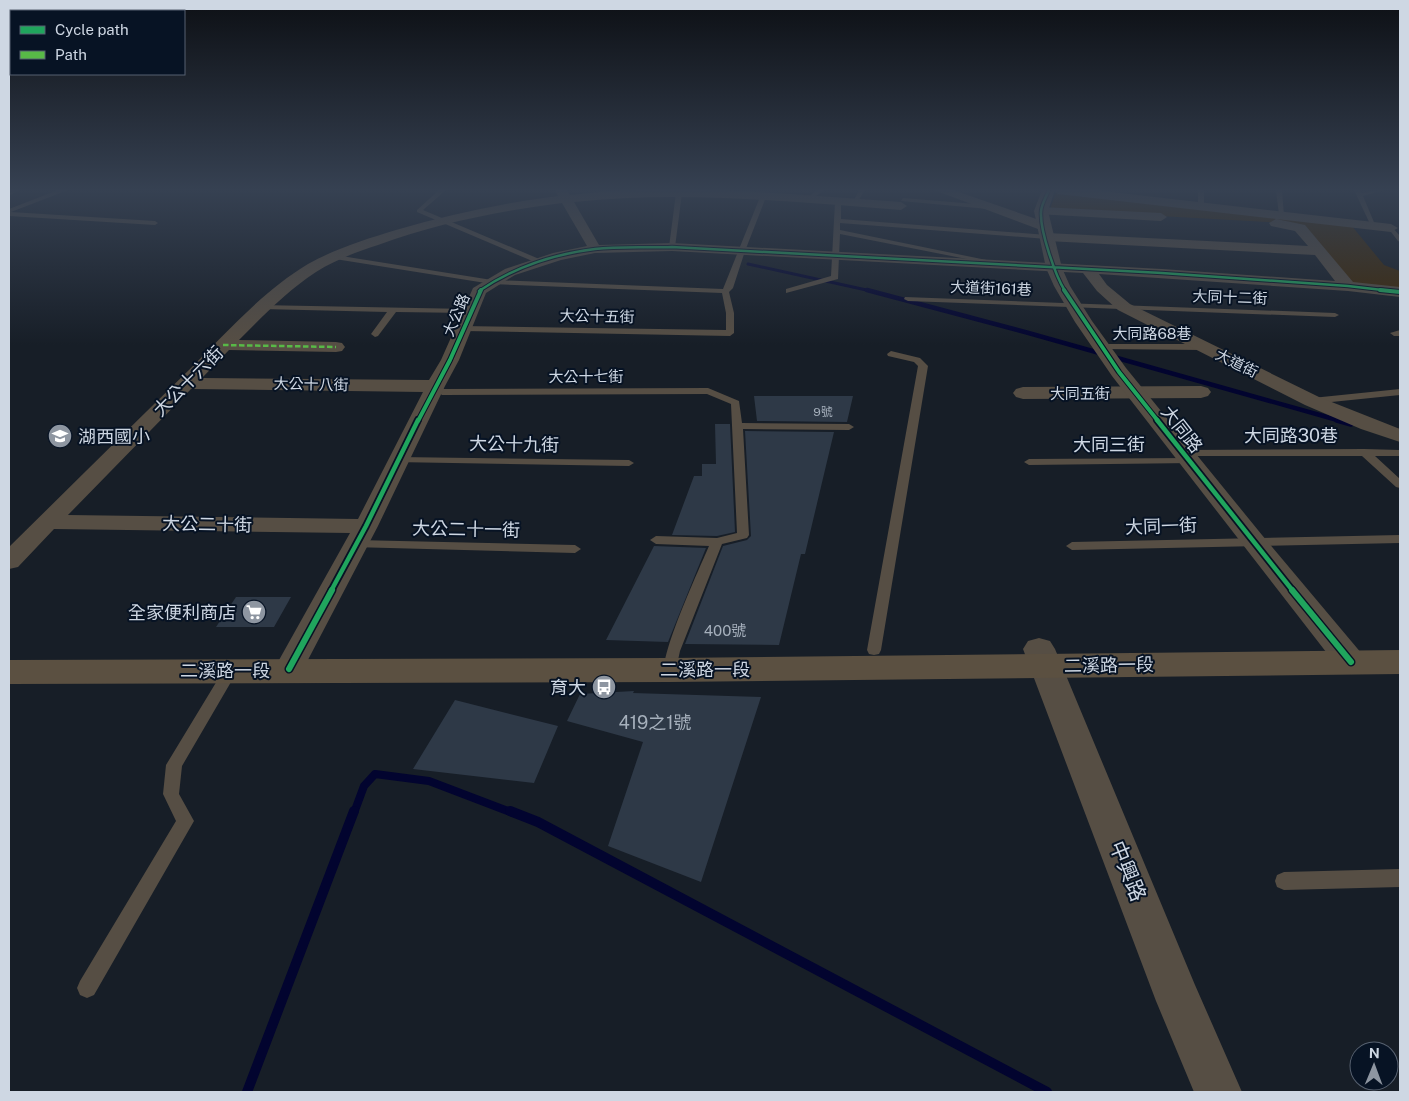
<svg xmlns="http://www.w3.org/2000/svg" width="1409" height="1101" font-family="'Public Sans','Noto Sans TC',sans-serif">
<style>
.green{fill:#3e2705}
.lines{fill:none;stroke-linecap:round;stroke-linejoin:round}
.stream-far4{stroke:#02042f;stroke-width:3}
.stream-far3{stroke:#02042f;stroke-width:4.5}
.stream-far2{stroke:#02042f;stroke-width:5.5}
.stream-far1{stroke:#02042f;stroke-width:8}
.stream{stroke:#02042f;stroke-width:10}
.building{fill:#2e3947}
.service{fill:#564e44;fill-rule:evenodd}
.minor{fill:#564e44;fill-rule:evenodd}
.tertiary{fill:#564e44;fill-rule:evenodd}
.secondary{fill:#5b5041;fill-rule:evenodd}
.quiet{stroke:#58b947;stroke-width:2.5;stroke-dasharray:5.5 2.5;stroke-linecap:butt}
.cycleway-far3-casing{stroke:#071324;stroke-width:4.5}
.cycleway-far2-casing{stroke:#071324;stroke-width:6}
.cycleway-far1-casing{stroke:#071324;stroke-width:8}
.cycleway-casing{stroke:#071324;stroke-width:9}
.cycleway-far3{stroke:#20a55d;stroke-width:2.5}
.cycleway-far2{stroke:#20a55d;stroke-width:4}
.cycleway-far1{stroke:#20a55d;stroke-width:4.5}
.cycleway{stroke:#20a55d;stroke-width:6}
.labels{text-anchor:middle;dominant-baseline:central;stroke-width:4;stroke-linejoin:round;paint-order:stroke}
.far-number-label{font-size:12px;fill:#a6b0bc}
.far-street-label{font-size:15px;fill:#ced7e3;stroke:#071324}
.number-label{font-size:15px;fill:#a6b0bc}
.street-label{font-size:18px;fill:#ced7e3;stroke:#071324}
.poi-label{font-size:18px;fill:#ced7e3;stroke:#071324;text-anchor:end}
.near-number-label{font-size:18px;fill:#a6b0bc}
.near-street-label{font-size:21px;fill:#ced7e3;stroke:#071324}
</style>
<rect width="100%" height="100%" fill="#171e27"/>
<path class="green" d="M 1056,193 L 1351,225 L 1384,265 L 1400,271 L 1400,288 L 1352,283 L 1302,227 L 1285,223 L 1051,210 L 1051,206 Z"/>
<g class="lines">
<path class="stream-far4" d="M 748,264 L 871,291"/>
<path class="stream-far3" d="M 867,290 L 1025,332 L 1341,421"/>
<path class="stream-far2" d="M 1337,420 L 1351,424"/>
<path class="stream-far1" d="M 354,813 L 364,786 L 375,774 L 429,781 L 513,813"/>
<path class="stream" d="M 510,811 L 538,822 L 1047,1092
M 247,1092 L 354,811"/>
</g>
<path class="building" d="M 754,396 L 853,396 L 847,422 L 757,421 Z
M 715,424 L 730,424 L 735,532 L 717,536 L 672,535 L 694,476 L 702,476 L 702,464 L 716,464 Z
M 745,431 L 834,432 L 805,554 L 801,554 L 779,645 L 685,644 L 723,546 L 747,540 L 751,536 Z
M 654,546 L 706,548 L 668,642 L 606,640 Z
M 236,597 L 291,597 L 274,627 L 216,627 Z
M 634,691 L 633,693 L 761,697 L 701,882 L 608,846 L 643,742 L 567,721 L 580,694 Z
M 455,700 L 558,726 L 534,783 L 413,769 Z"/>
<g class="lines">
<path class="service" d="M 58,190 L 68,190 L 11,212 L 155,221 L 158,223 L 155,225 L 9,216 L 9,209 Z
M 439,190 L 446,190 L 423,210 L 544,261 L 537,263 L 417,212 L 417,210 Z
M 817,190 L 824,190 L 810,201 L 806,201 L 806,199 Z
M 859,190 L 865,190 L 856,204 L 852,204 Z
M 1198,190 L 1204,190 L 1204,206 L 1201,208 L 1198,206 Z
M 1276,190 L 1282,190 L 1284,216 L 1279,215 Z
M 1354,190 L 1360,190 L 1361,193 L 1384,190 L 1363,196 L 1376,227 L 1371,226 Z
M 679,191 L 682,193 L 675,247 L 672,249 L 669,247 L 676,193 Z
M 763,195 L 766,197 L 745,251 L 733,288 L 729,292 L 734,313 L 734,333 L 730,336 L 464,331 L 460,328 L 461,326 L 726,330 L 726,313 L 722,293 L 492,284 L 335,259 L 331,257 L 335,255 L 492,280 L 723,289 L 760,197 Z
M 903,198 L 988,205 L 991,207 L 988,209 L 901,201 Z
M 838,200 L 841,202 L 841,219 L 1047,235 L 1050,237 L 1047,239 L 840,223 L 840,230 L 1001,263 L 997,265 L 840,234 L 838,279 L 786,293 L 786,289 L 831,276 L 835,202 Z
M 1391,226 L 1400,236 L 1400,242 L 1398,241 L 1388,228 Z
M 905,297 L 1335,313 L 1339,315 L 1335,317 L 908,301 L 904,299 Z
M 259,305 L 469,309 L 473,311 L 469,313 L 396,312 L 378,336 L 375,337 L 371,334 L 387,312 L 262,309 L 258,307 Z
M 1400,330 L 1400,336 L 1394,336 L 1390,333 Z
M 1101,344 L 1203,344 L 1207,347 L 1203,350 L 1098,349 L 1098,345 Z
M 891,351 L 920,358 L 928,366 L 881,650 L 879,654 L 874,655 L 869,654 L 867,650 L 918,366 L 914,362 L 888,356 L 887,354 Z
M 435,383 L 444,389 L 708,388 L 739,401 L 742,423 L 849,424 L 854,427 L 849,430 L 743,429 L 749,535 L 747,538 L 722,544 L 680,651 L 675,674 L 670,675 L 665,674 C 657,660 701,565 709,546 L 656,544 L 650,540 L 656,536 L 717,538 L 737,533 L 731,404 L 707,394 L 442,395 L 430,386 Z
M 1400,389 L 1400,395 L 1312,404 L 1307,401 L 1312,398 Z
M 1364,449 L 1400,450 L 1400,456 L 1375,456 L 1400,479 L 1400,488 L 1396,487 L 1362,456 L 1183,456 L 1178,453 L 1183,450 Z
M 398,457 L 629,460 L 634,463 L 629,466 L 394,462 L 393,460 Z
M 1189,458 L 1194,461 L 1193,463 L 1029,465 L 1024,462 L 1029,459 Z
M 1400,535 L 1400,543 L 1072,550 L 1066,546 L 1072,542 Z
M 356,540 L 575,545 L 581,549 L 575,553 L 352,547 L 350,544 Z
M 231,665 L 236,666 L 238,670 L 182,766 L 179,794 L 194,821 L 94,995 L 87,998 L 80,995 L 77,988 L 80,981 L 176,821 L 163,794 L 166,765 L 226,666 Z
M 1400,869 L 1400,887 L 1284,890 L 1277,887 L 1275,881 L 1277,875 L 1284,872 Z"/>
<path class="minor" d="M 555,190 L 567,190 L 570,195 C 677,182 794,195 901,202 L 907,206 L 901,210 C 793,202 682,190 574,202 L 599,245 L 672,243 L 1162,269 L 1335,281 L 1315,255 L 1047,241 L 1040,237 L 1047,233 L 1308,246 L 1295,231 L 1271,226 L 1269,223 L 1276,219 L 1305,225 L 1353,282 L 1400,287 L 1400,297 L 1348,291 L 1099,274 L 1107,285 L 1130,304 L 1319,397 L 1400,429 L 1400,442 L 1361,429 L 1305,405 L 1118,310 L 1097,291 L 1083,273 L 672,251 L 595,253 L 561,260 L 515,275 L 486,293 L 459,360 L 445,386 L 378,526 L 299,677 L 289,680 L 279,677 L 274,669 L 350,533 L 54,529 L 18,567 L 9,569 L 9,547 C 69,488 129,428 190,369 C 226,333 263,291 308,264 C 335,249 366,239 396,230 C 450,214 503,203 558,196 ZM 562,203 L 587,246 L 553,253 L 505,269 L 473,288 L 441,360 L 429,380 L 202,378 L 229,350 L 336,352 L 342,351 L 345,347 L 342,343 L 336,342 L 239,340 C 263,316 287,291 316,272 C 335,260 356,252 378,245 C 438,223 499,211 562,203 ZM 191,389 L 423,392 L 358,519 L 68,515 Z
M 934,190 L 953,190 L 1048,223 L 1050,226 L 1048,229 L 1038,229 Z
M 1052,190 L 1094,190 L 1391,224 L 1398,228 L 1391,232 L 1058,194 Z
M 1041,207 L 1161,213 L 1167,217 L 1161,221 L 1037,214 L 1035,211 L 1037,208 Z
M 1201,386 L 1208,388 L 1211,392 L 1208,396 L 1201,398 L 1023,399 L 1016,397 L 1013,393 L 1016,389 L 1023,387 Z"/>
<path class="tertiary" d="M 9,190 L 19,190 L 9,196 Z
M 1042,190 L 1055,190 L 1048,211 L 1062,268 L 1070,286 L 1092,321 L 1126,368 L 1262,535 L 1362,654 L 1367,662 L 1362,670 L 1351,674 L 1340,670 L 1112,376 L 1075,322 L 1054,286 L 1046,268 L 1034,211 Z
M 1039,638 L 1050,641 L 1055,649 L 1195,985 L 1242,1092 L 1194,1092 L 1156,1001 L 1023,649 L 1028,641 Z"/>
<path class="secondary" d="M 1400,650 L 1400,674 L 670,682 L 9,684 L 9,660 L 670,658 Z"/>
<path class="quiet" d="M 223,345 L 336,347"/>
<g class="cycleway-far3-casing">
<path id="cycleway-far3" d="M 1049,190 C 1046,197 1041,205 1041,212 C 1040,231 1055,275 1065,291
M 479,291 C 513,268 554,254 595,249 C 620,246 647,248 672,247 L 1162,273 L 1348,286 L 1391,291"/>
</g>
<g class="cycleway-far2-casing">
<path id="cycleway-far2" d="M 1064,290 L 1119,372 L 1158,421
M 1380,290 L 1400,292
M 418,421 L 450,360 L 481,290"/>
</g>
<g class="cycleway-far1-casing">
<path id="cycleway-far1" d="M 1157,420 L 1293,591
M 331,591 L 366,526 L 418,420"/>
</g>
<g class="cycleway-casing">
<path id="cycleway" d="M 1292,590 L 1351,662
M 289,669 L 332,590"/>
</g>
<use href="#cycleway-far3" class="cycleway-far3"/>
<use href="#cycleway-far2" class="cycleway-far2"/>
<use href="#cycleway-far1" class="cycleway-far1"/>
<use href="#cycleway" class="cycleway"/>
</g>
<linearGradient id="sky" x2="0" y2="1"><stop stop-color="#0d1015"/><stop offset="0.55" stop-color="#364152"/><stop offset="1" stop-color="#364152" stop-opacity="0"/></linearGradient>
<rect width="1409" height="345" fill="url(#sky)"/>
<defs>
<g id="school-disc" transform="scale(1.25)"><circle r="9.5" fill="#8e96a1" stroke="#071324"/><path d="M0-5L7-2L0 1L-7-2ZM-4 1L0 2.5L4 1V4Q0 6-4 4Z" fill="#fff"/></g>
<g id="supermarket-disc" transform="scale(1.25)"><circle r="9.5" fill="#8e96a1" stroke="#071324"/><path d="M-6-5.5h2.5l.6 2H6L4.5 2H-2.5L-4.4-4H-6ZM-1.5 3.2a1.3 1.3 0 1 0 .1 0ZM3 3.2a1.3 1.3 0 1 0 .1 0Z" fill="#fff"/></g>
<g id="bus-disc" transform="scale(1.25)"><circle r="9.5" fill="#8e96a1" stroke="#071324"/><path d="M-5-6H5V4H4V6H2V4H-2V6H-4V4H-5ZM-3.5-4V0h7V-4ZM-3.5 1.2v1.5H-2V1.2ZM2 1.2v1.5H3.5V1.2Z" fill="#fff"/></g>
</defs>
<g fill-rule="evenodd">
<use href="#school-disc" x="60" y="436"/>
<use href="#supermarket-disc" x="254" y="612"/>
<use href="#bus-disc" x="604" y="687"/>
</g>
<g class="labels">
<g class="far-number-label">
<text x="823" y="412">9號</text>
</g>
<g class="far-street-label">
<text transform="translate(991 288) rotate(2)">大道街161巷</text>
<text transform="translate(1230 297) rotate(2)">大同十二街</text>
<text transform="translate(456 315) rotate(-67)">大公路</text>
<text transform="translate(597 316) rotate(1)">大公十五街</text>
<text x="1152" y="333">大同路68巷</text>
<text transform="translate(1237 363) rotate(26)">大道街</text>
<text x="586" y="376">大公十七街</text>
<text transform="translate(311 384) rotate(1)">大公十八街</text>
<text x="1080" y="393">大同五街</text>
</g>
<g class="number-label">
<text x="725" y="630">400號</text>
</g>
<g class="street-label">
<text transform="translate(188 381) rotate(-45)">大公十六街</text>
<text transform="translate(1182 429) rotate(52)">大同路</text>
<text x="1291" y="435">大同路30巷</text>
<text transform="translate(514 444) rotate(1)">大公十九街</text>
<text x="1109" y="444">大同三街</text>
<text transform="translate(207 524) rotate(1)">大公二十街</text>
<text transform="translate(1161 526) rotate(-2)">大同一街</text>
<text transform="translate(466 529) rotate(1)">大公二十一街</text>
<text transform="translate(1109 665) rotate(-1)">二溪路一段</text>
<text x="705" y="669">二溪路一段</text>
<text x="225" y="670">二溪路一段</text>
</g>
<g class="poi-label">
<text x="78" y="436" text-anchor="start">湖西國小</text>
<text x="236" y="612">全家便利商店</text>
<text x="586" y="687">育大</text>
</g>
<g class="near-number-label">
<text x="655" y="722">419之1號</text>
</g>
<g class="near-street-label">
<text transform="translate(1128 871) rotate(68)">中興路</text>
</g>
</g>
<rect width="1409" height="1101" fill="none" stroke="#ced7e3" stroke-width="20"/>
<rect x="10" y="10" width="175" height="65" fill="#071324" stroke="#576170"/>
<rect x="20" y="26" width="25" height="8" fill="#20a55d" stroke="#576170"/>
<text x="55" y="35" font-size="15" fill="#ced7e3">Cycle path</text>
<rect x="20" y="51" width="25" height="8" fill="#58b947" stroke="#576170"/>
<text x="55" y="60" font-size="15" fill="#ced7e3">Path</text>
<g transform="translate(1374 1066) rotate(1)"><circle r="24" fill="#071324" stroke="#576170"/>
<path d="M0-4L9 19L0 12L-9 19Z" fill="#8e96a1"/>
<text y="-8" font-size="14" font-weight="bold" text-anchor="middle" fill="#ced7e3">N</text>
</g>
</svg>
